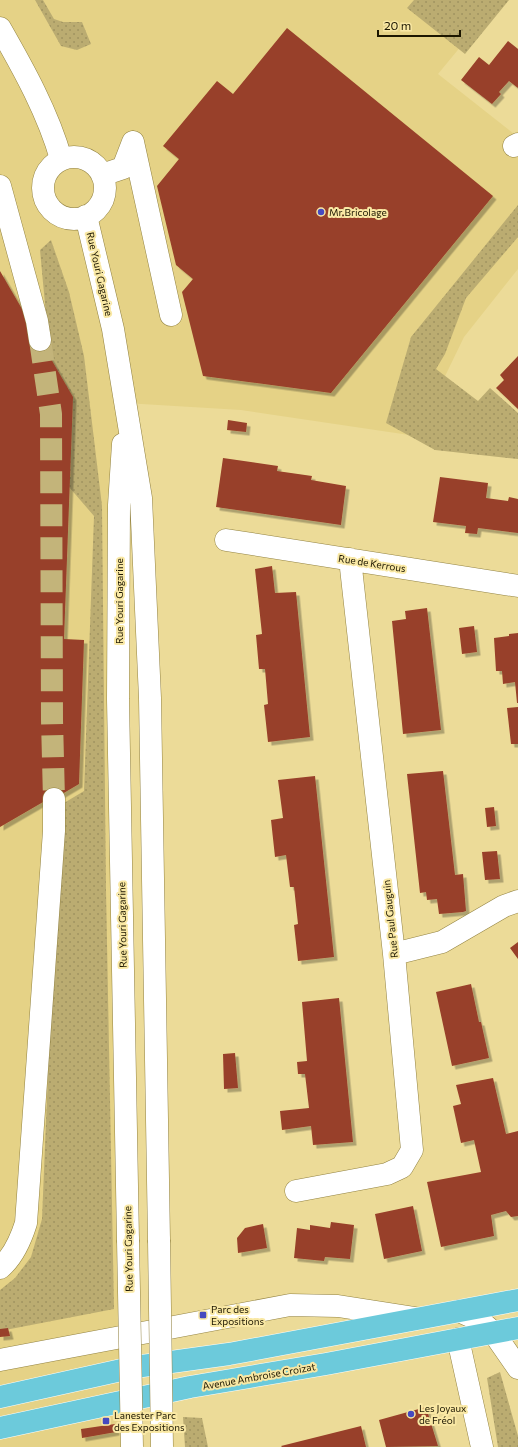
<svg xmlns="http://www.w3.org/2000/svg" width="518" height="1447" font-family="Commissioner,sans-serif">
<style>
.built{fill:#e5d286}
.grass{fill:url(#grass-dots)}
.building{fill:#984029;filter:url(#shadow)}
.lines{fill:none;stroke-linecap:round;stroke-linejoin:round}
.minor-tunnel{stroke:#c3b47a;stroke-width:22;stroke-dasharray:22 11;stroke-linecap:butt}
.minor-casing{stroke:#938342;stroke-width:23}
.major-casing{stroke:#fff;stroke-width:23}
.minor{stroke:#fff;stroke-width:22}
.major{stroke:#6ccadb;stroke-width:22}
.minor-bridge-casing{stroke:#938342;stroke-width:23;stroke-linecap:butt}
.minor-bridge{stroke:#fff;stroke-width:22}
.poi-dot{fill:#464ac0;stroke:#f9e8a4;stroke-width:1.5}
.labels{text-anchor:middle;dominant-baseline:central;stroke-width:4;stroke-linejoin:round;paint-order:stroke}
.poi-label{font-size:10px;fill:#1d1700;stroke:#f9e8a4;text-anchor:start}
.street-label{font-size:10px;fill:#1d1700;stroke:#f9e8a4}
</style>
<defs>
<pattern id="grass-dots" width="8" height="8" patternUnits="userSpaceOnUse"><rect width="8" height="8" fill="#bbac71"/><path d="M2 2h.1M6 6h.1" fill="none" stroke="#a09360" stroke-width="1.8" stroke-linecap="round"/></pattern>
<filter id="shadow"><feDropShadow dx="3.5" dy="3.5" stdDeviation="0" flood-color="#0004"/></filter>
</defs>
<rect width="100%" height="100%" fill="#ecdb98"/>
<path class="built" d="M 0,0 L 430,0 L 471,34 L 438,74 L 518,137 L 518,269 L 464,337 L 416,436 L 241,410 L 125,403 L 130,1447 L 0,1447 Z"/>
<path class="grass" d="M 35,0 L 43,0 L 54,19 L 63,22 L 82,22 L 91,44 L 77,50 L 61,46 Z
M 414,0 L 509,0 L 465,54 L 407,8 Z
M 518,205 L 518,237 L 466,298 L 445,354 L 436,369 L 478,401 L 490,388 L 518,413 L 518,459 L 435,450 L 386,423 L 411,337 Z
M 51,240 L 69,292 L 84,356 L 102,506 L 106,890 L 114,1309 L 0,1331 L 0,1290 L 15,1278 L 31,1257 L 42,1219 L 59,806 L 84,791 L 94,516 L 69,487 L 50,358 L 40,250 Z
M 500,1372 L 518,1436 L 518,1447 L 498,1447 L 487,1378 Z
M 183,1417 L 202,1418 L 208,1447 L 185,1447 Z"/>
<path class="building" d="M 287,28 L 493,196 L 331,393 L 203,376 L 182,292 L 193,279 L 176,265 L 157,186 L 179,159 L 163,146 L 217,81 L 233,94 Z
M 508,41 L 518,49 L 518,88 L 509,81 L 499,92 L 501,94 L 492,104 L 461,80 L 479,57 L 489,65 Z
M 0,271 L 73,397 L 64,639 L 84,640 L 79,784 L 52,800 L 50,798 L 0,827 Z
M 518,356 L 518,409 L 496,388 L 504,380 L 500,375 Z
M 228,420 L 247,423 L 246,432 L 227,430 Z
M 223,458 L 278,466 L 277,471 L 312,476 L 311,480 L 346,486 L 341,525 L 216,507 Z
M 440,477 L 488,483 L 486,498 L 508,501 L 509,497 L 518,499 L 518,533 L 478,528 L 477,534 L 465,533 L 466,526 L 433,522 Z
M 272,566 L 275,593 L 296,592 L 310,737 L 268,742 L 264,705 L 268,704 L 265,669 L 259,669 L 256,635 L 262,634 L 255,569 Z
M 427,608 L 441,730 L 403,734 L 392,621 L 406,619 L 405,611 Z
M 474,626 L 477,652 L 462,654 L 459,628 Z
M 518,633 L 518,703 L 517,703 L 515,682 L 503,684 L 502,671 L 496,671 L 494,638 L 509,636 L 509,634 Z
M 518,707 L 518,744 L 511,744 L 507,708 Z
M 443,771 L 455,875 L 463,874 L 466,911 L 463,912 L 439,914 L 437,899 L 427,900 L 426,892 L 420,893 L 407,774 Z
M 315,776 L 334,957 L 298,961 L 294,925 L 298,924 L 294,887 L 290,887 L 286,855 L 275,857 L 271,820 L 283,818 L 278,780 Z
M 494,807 L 496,826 L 487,827 L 485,808 Z
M 497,851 L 500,879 L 485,880 L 482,852 Z
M 518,942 L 518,959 L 510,948 Z
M 471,984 L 479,1022 L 481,1022 L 489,1058 L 452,1066 L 436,992 Z
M 339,998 L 353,1142 L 313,1145 L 311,1126 L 282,1130 L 280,1111 L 309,1108 L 305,1074 L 298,1074 L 297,1062 L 307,1061 L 302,1002 Z
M 235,1053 L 238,1088 L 224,1089 L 223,1054 Z
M 493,1078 L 506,1134 L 518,1131 L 518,1216 L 511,1217 L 506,1211 L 491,1215 L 494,1236 L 441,1247 L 427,1182 L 481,1172 L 474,1140 L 461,1143 L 453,1106 L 461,1104 L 456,1085 Z
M 413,1206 L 422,1251 L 384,1259 L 375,1214 Z
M 331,1222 L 354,1225 L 350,1259 L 325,1257 L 324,1261 L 294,1258 L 297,1228 L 310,1230 L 310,1225 L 330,1228 Z
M 263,1224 L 267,1248 L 238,1253 L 237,1238 L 245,1228 Z
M 8,1328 L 10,1336 L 0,1337 L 0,1329 Z
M 426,1407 L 438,1446 L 386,1447 L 379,1420 Z
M 115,1424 L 116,1432 L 82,1438 L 81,1429 Z
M 361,1426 L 366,1447 L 282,1447 L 281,1446 Z"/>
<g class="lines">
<path class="minor-tunnel" d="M 40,340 L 51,414 L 52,720 L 54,799"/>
<g class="minor-casing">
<path id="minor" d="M 0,28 C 24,70 48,113 61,159
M 133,142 L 171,315
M 514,146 L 518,144
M43 188a31 31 0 1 1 62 0a31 31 0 1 1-62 0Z
M 102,175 L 123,168 L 133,142
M 0,186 L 37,321 L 40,340
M 86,216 L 113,329 L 141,498 L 150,698 L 159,1240
M 123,444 L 119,505 L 118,699 L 128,1240
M 226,540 L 518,586
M 394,954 L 442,942 L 504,906 L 518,901
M 296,1191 L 387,1174 L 402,1167 L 412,1150 L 394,954 L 350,559
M 0,1268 C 13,1257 21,1239 26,1223 L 54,831 L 54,799
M 459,1311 L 479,1320 L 493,1332 L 518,1368
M 458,1339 L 482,1447
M 0,1360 L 290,1305 L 338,1306 L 415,1318"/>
</g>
<g class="major-casing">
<path id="major" d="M 0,1397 L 135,1367 L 229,1354 L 518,1300
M 0,1428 L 190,1387 L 326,1364 L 518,1328"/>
</g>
<use href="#minor" class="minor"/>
<use href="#major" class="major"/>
<g class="minor-bridge-casing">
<path id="minor-bridge" d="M 128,1240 L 132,1447
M 159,1240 L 162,1447"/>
</g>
<use href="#minor-bridge" class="minor-bridge"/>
</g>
<g class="poi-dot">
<circle cx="321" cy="212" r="4"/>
<rect x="199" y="1311" width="8" height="8" rx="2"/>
<circle cx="411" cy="1414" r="4"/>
<rect x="102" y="1417" width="8" height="8" rx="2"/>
</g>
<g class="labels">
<g class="poi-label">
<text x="329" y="212">Mr.Bricolage</text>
<text x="211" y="1309">Parc des<tspan x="211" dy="12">Expositions</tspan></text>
<text x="419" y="1408">Les Joyaux<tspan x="419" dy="12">de Fréol</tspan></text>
<text x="114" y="1415">Lanester Parc<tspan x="114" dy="12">des Expositions</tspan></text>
</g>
<g class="street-label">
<text transform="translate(100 274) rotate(77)">Rue Youri Gagarine</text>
<text transform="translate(372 563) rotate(9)">Rue de Kerrous</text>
<text transform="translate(119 601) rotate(-90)">Rue Youri Gagarine</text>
<text transform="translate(390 919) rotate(-96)">Rue Paul Gauguin</text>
<text transform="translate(122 925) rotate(-91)">Rue Youri Gagarine</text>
<text transform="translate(128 1249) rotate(-91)">Rue Youri Gagarine</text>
<text transform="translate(259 1376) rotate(-10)">Avenue Ambroise Croizat</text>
</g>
</g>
<path d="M378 30v6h82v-6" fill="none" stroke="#1d1700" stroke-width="2"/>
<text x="384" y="30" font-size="12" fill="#1d1700" stroke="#f9e8a4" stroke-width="3" paint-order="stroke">20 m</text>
</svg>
